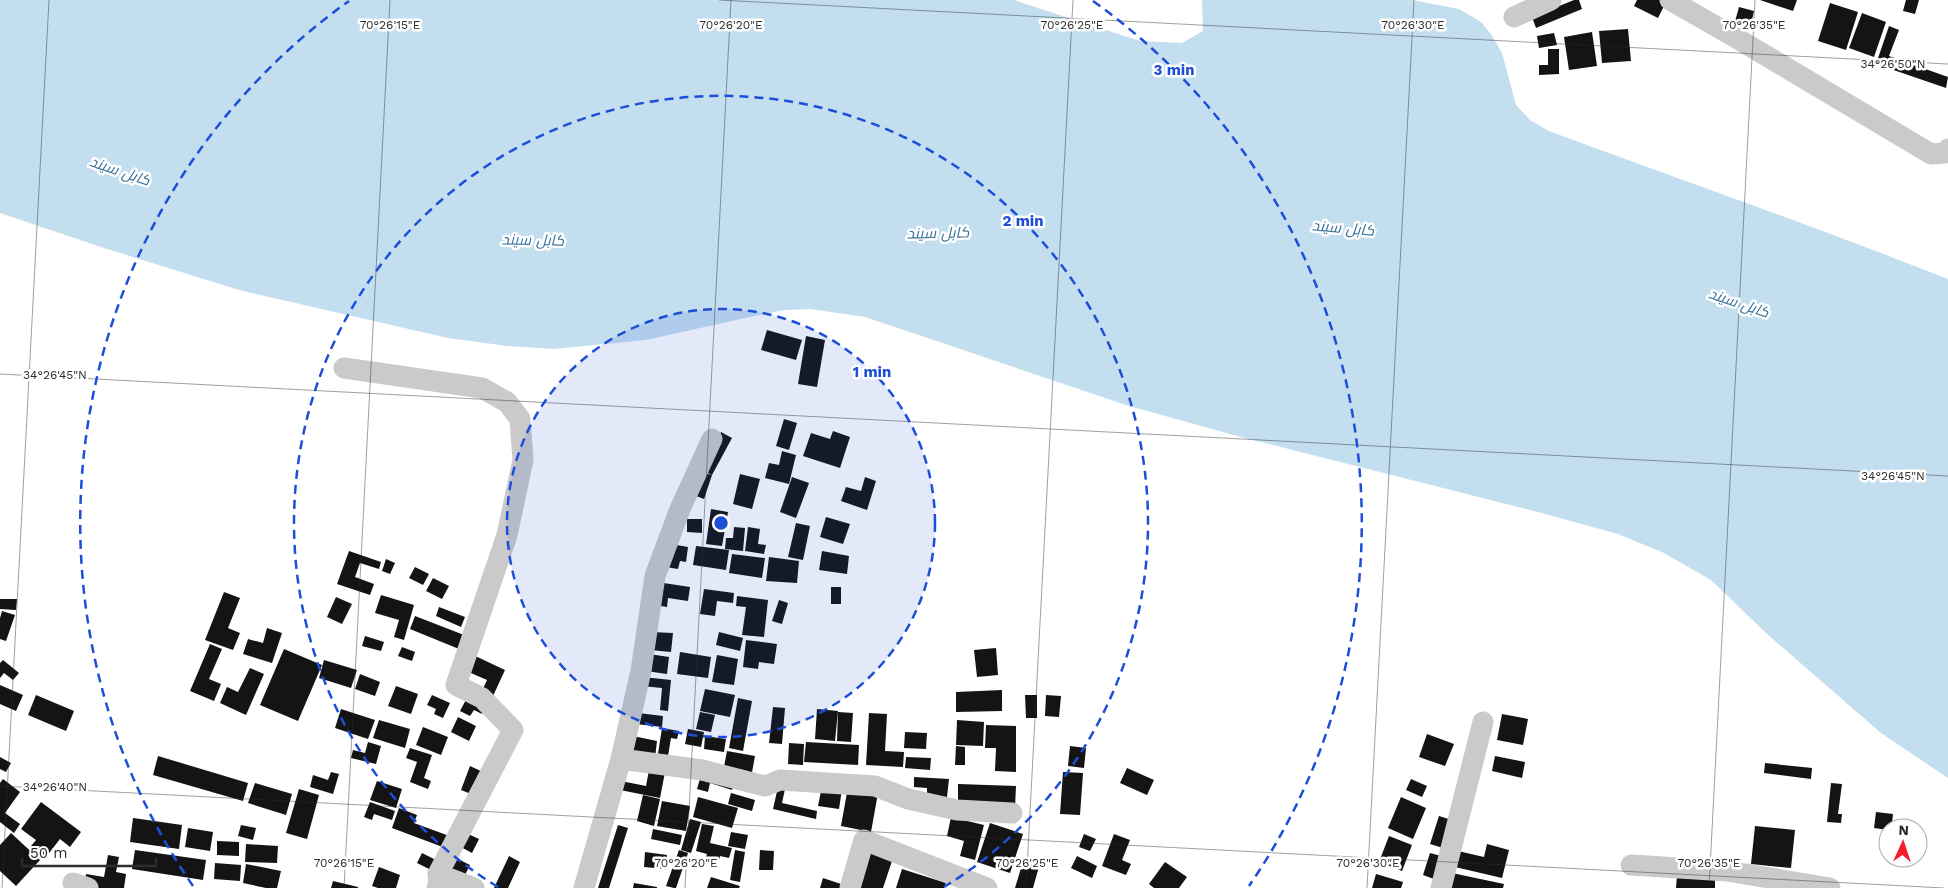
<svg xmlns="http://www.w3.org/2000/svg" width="1948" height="888" font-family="'Work Sans',Cairo,sans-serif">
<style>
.water{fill:#c3deef}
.building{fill:#141414}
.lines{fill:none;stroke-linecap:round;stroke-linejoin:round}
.street{stroke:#cacaca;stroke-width:21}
.ticks{fill:none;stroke:#2d2d2d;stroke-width:1;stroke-opacity:0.45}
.ring{fill:none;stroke:#1d4ed8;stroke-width:2.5;stroke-dasharray:9 6}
.labels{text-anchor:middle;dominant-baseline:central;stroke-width:5;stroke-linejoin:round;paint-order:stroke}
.water-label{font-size:15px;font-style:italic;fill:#347097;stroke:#fff}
.ticks-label{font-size:12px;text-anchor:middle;fill:#2d2d2d;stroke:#fff;stroke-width:5;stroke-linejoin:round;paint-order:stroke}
.centre{fill:#1d4ed8;stroke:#fff;stroke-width:2.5}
.ring-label{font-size:15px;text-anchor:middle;font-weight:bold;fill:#1d4ed8;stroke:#fff;stroke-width:5;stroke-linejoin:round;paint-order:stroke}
</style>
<rect width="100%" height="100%" fill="#fff"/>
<path class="water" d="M 0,0 L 1014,0 L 1140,41 L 1182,43 L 1203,31 L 1202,0 L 1412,0 L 1459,9 L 1481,22 L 1491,34 L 1502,53 L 1516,105 L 1530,120 L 1549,131 C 1682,180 1816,227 1948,279 L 1948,778 L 1881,733 L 1766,633 L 1711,580 L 1664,553 L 1618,534 L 1538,512 L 1241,437 L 1129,406 L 865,317 L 811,309 L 785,310 L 745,318 L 646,340 L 554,349 L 507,346 L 448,338 L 239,290 L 104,248 L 0,213 Z"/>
<path class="building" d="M 1574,0 L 1579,0 L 1582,9 L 1536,28 L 1532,17 Z
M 1637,0 L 1661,0 L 1666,2 L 1658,18 L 1634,6 Z
M 1760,0 L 1797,0 L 1793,11 Z
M 1906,0 L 1919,0 L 1915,14 L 1903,11 Z
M 1830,3 L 1858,12 L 1846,50 L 1818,41 Z
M 1739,7 L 1754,11 L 1750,29 L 1734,25 Z
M 1862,13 L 1886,22 L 1874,57 L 1849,48 Z
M 1889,26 L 1899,30 L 1889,56 L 1948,77 L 1946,88 L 1876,64 Z
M 1628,29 L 1631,61 L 1602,63 L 1599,31 Z
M 1592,32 L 1597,66 L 1569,70 L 1564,37 Z
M 1554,33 L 1557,45 L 1539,48 L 1537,36 Z
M 1548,49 L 1559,49 L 1559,74 L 1539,75 L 1539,65 L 1548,65 Z
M 767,330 L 802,340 L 796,360 L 761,350 Z
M 806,336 L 825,340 L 817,387 L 798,384 Z
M 784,419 L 797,423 L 789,450 L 776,446 Z
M 833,431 L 850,437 L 840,468 L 803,456 L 811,433 L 830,439 Z
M 721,432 L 732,438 L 712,475 L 700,469 Z
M 782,451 L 796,455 L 789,484 L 765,478 L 769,463 L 779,465 Z
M 699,471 L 712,475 L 704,499 L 691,494 Z
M 740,474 L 760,479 L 752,509 L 733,504 Z
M 792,477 L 809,483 L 796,518 L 780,512 Z
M 865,477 L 876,481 L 867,510 L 841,501 L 846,487 L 861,491 Z
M 711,509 L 728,512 L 722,546 L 706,544 Z
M 826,517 L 850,524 L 843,544 L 820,537 Z
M 687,519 L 702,519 L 702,533 L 687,532 Z
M 796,523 L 810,526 L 803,560 L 788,557 Z
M 734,527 L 745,528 L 743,551 L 725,549 L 726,538 L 733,538 Z
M 748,527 L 760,529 L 758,544 L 766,545 L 764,554 L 745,551 Z
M 671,544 L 688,547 L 686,562 L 680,561 L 678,569 L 666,567 Z
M 696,546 L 729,550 L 726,570 L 693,565 Z
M 349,551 L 381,562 L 379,569 L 360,563 L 355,577 L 374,584 L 370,595 L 337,584 Z
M 822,551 L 849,556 L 847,574 L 819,570 Z
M 732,554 L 765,558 L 762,578 L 729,573 Z
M 769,557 L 799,561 L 797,583 L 766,581 Z
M 386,559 L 395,563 L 390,574 L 382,571 Z
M 415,567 L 429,574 L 423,585 L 409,578 Z
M 433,578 L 449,586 L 442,599 L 426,591 Z
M 657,582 L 690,587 L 688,601 L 668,598 L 667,607 L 654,605 Z
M 831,587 L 841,587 L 841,604 L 831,604 Z
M 704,589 L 734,593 L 733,603 L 717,601 L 715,616 L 700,614 Z
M 224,592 L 240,598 L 228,628 L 240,633 L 233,650 L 205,640 Z
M 381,595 L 414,605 L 404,640 L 394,637 L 399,620 L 375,613 Z
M 737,596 L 768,600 L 764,637 L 742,635 L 746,607 L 736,606 Z
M 336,597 L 352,604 L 342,624 L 327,617 Z
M 0,599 L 17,599 L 16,610 L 0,609 Z
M 779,600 L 788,603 L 782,624 L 772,621 Z
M 439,607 L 465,617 L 461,627 L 436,616 Z
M 2,611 L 15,615 L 6,641 L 0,639 L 0,618 Z
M 415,616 L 464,635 L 459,649 L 410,629 Z
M 267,628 L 282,633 L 272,663 L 243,654 L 248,639 L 263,643 Z
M 651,632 L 673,633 L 671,652 L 650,650 Z
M 719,632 L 743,638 L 740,651 L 716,645 Z
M 365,636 L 384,642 L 381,651 L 362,646 Z
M 746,640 L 777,644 L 774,664 L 759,662 L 758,669 L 743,667 Z
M 210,644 L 222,649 L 209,679 L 221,684 L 214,701 L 190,691 Z
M 402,647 L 415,652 L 412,661 L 398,656 Z
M 996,648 L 998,675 L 977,677 L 974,650 Z
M 284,649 L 322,665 L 298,721 L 260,705 Z
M 680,652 L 711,657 L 708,678 L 677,674 Z
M 471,654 L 505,670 L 493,696 L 482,691 L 487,680 L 464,670 Z
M 649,654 L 669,657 L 667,674 L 646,671 Z
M 717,655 L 738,659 L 734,685 L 712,682 Z
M 3,660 L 19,673 L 13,680 L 4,673 L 0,678 L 0,663 Z
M 324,660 L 357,670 L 351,688 L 319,678 Z
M 250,668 L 264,674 L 246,715 L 220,703 L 227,687 L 238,692 Z
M 360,674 L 380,682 L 375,696 L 355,689 Z
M 643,677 L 671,680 L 668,711 L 660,710 L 662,688 L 642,686 Z
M 0,685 L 23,695 L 16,711 L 0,704 Z
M 396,686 L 418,694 L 411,714 L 388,706 Z
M 705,689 L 735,695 L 730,717 L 700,711 Z
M 1002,690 L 1002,711 L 956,712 L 956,692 Z
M 36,695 L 74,711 L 66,731 L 28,715 Z
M 432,695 L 450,703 L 443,718 L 434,714 L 436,709 L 427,705 Z
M 1025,695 L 1037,695 L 1037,718 L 1026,718 Z
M 1046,695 L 1061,696 L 1059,717 L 1045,716 Z
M 468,696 L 486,705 L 482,714 L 474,710 L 470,716 L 460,711 Z
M 738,698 L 752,701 L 743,751 L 729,748 Z
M 773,707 L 785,708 L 782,744 L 769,743 Z
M 341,709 L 375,720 L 368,739 L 335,728 Z
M 817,709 L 838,711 L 835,741 L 815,739 Z
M 700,712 L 715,715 L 711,732 L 696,729 Z
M 838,712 L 853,713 L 851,742 L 837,741 Z
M 638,713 L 663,716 L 662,727 L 636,724 Z
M 869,713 L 887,714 L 885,751 L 904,752 L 903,767 L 866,765 Z
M 1502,714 L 1528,719 L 1523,745 L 1497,740 Z
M 458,717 L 476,726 L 469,741 L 451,732 Z
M 379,720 L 410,729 L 405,748 L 373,738 Z
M 957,720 L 984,722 L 983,746 L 956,745 Z
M 986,725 L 1016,726 L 1016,772 L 995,771 L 996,748 L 985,748 Z
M 423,727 L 448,737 L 441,755 L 416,745 Z
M 662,728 L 679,731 L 677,739 L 671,738 L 667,762 L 657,760 Z
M 688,729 L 704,732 L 701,747 L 685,744 Z
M 905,732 L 927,733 L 926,749 L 904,748 Z
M 1427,734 L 1454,744 L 1445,766 L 1419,757 Z
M 633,736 L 657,741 L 655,758 L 630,753 Z
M 705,736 L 726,739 L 724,752 L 704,749 Z
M 368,742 L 381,746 L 376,764 L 351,758 L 353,750 L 365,753 Z
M 806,742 L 859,745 L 858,765 L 804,762 Z
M 789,743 L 804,744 L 803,765 L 788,764 Z
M 956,746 L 965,747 L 965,765 L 955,765 Z
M 1070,746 L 1086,748 L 1084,768 L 1068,766 Z
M 410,748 L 432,755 L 424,778 L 431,781 L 428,789 L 410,782 L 417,762 L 406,758 Z
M 727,751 L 755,756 L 751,778 L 723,772 Z
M 158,756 L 248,783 L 243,801 L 153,775 Z
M 1495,756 L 1525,762 L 1522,778 L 1492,771 Z
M 0,757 L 11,763 L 6,772 L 0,769 Z
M 906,757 L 931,758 L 930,770 L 905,768 Z
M 1765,763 L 1812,768 L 1811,779 L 1764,773 Z
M 650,765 L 666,767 L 660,798 L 620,790 L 621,781 L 646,786 Z
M 470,766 L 485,773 L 476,796 L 461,790 Z
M 1127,768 L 1154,780 L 1147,795 L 1120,783 Z
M 331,772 L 339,774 L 333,794 L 310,787 L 313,775 L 328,780 Z
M 702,772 L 735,781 L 732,790 L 710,783 L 708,792 L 697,789 Z
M 1063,772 L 1083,773 L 1080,815 L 1060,814 Z
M 914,777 L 949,779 L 947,797 L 927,796 L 927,788 L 914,787 Z
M 3,779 L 20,792 L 5,813 L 20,824 L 14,833 L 0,822 L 0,783 Z
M 1411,779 L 1427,786 L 1422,797 L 1406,790 Z
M 377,781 L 402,789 L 396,808 L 370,800 Z
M 255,783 L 292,794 L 286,815 L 248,803 Z
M 1831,783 L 1842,784 L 1838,814 L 1842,814 L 1841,823 L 1827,822 Z
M 958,784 L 1016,786 L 1015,808 L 958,805 Z
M 822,786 L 842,789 L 839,809 L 818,806 Z
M 778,787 L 785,789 L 782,803 L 817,811 L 816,819 L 773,809 Z
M 848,787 L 878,793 L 871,832 L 841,826 Z
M 299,789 L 319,795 L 307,839 L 286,833 Z
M 731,793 L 755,800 L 752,811 L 728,804 Z
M 643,795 L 660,799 L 654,826 L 637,821 Z
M 698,797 L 738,808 L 732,828 L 693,817 Z
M 1401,797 L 1426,808 L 1413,839 L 1388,828 Z
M 662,801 L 690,806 L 686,831 L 657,826 Z
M 41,802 L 81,832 L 70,847 L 60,839 L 46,857 L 31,846 L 36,840 L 21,829 Z
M 370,802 L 395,811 L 392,820 L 374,814 L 372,820 L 364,817 Z
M 399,808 L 417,815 L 414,823 L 452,837 L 448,849 L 392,828 Z
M 1876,812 L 1893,814 L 1892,823 L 1905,824 L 1904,828 L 1888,828 L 1888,830 L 1874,828 Z
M 1439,816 L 1452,820 L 1443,848 L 1430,844 Z
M 951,817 L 984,825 L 975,860 L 960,856 L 964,841 L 947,836 Z
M 133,818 L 182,825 L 179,849 L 130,842 Z
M 690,819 L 701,822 L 691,853 L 681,850 Z
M 990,823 L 1023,834 L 1010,873 L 977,862 Z
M 702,824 L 714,826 L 710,843 L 732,848 L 729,858 L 720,856 L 719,860 L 706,857 L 707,854 L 696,851 Z
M 241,825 L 256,828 L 253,840 L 238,836 Z
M 618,825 L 628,828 L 609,888 L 598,888 Z
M 1755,826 L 1795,830 L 1791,868 L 1751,864 Z
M 188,828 L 213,832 L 210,851 L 185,847 Z
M 653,829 L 682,835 L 680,845 L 651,839 Z
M 731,832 L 748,835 L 745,849 L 728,846 Z
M 11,833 L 40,860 L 16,886 L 0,871 L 0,845 Z
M 466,833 L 479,839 L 472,853 L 459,846 Z
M 1084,834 L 1096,839 L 1090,851 L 1079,847 Z
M 1114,834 L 1130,840 L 1122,860 L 1131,864 L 1126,875 L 1102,866 Z
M 1389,836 L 1412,845 L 1402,871 L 1379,862 Z
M 217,841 L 239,842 L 239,856 L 217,855 Z
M 246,844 L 278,846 L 277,863 L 245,862 Z
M 1487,844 L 1509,850 L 1502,878 L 1455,867 L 1458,851 L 1484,857 Z
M 873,845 L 895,852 L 883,888 L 858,888 Z
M 135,850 L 206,860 L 203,880 L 132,869 Z
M 679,850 L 688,853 L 676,888 L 674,888 L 666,886 Z
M 735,850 L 745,852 L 740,882 L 730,880 Z
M 760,850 L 774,851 L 773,870 L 759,870 Z
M 645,852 L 667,855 L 666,869 L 644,867 Z
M 422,853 L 440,862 L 435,872 L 417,863 Z
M 1430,853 L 1441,856 L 1434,879 L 1423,875 Z
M 108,855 L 119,857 L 116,872 L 126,874 L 124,888 L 98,888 L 84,886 L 86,874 L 104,877 Z
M 452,856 L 470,865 L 463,879 L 445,869 Z
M 509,856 L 520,862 L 508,888 L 494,888 Z
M 1077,856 L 1097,866 L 1092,878 L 1071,868 Z
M 1024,858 L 1040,863 L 1033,888 L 1015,888 Z
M 1165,862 L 1187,877 L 1179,888 L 1154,888 L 1149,884 Z
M 215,863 L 241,865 L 240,881 L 214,879 Z
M 246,864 L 281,871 L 277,888 L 266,888 L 243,883 Z
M 379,867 L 400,875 L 396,888 L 378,888 L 372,886 Z
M 902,869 L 946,883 L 944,888 L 896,888 Z
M 1452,873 L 1504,884 L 1503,888 L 1448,888 Z
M 1376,874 L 1403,882 L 1401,888 L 1372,888 Z
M 1677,875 L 1715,877 L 1715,888 L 1676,888 Z
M 711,877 L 740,886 L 739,888 L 707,888 Z
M 823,878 L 847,886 L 847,888 L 820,888 Z
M 333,881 L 358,887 L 358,888 L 331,888 Z
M 634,883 L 657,887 L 657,888 L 633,888 Z"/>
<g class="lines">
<path class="street" d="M 1670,0 L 1738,39 L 1931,154 L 1945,153 L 1948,149
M 1514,17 L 1551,0
M 344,368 L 482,388 L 507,402 L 520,419 L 523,460 L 507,535 L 456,685 L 482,698 L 513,730 L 438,874 L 439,884 L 437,888
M 621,759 L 702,770 L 765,786 L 780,780 L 875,786 L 908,799 L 957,810 L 1012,813
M 1631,865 L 1727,871 L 1830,888
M 438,874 L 474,888
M 73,883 L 88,888
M 584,888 L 621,759 L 641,671 L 655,576 L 680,509 L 712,439
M 850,888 L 864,840 L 987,888
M 1441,888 L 1483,722"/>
</g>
<path class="ticks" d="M 719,0 L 1948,64M 0,374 L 1948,476M 0,786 L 1944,888M 2,888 L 49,0M 344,888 L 390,0M 685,888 L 731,0M 1026,888 L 1073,0M 1367,888 L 1414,0M 1709,888 L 1755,0"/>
<circle cx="721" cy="523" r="214" fill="#1d4ed8" fill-opacity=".12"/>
<g class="ring">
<circle cx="721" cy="523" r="214"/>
<path d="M498 887A427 427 0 1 1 944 887"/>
<path d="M193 886A641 641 0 0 1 349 1M1093 1A641 641 0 0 1 1249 886"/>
</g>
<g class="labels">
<g class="water-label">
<text transform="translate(120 171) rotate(19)">کابل سيند</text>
<text transform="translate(1343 228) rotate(5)">کابل سيند</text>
<text transform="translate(938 233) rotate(-1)">کابل سيند</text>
<text transform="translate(533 240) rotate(1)">کابل سيند</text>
<text transform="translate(1739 303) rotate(19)">کابل سيند</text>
</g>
</g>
<g class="ticks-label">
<text x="390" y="29">70°26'15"E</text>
<text x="731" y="29">70°26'20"E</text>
<text x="1072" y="29">70°26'25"E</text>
<text x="1413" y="29">70°26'30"E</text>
<text x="1754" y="29">70°26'35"E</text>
<text x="1893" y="68">34°26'50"N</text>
<text x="55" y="379">34°26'45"N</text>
<text x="1893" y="480">34°26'45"N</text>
<text x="55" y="791">34°26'40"N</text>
<text x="344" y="867">70°26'15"E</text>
<text x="686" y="867">70°26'20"E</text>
<text x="1027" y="867">70°26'25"E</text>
<text x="1368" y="867">70°26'30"E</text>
<text x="1709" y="867">70°26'35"E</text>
</g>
<circle cx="721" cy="523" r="8" class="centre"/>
<g class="ring-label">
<text x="1174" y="75">3 min</text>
<text x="1023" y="226">2 min</text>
<text x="872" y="377">1 min</text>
</g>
<g transform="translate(1903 843) rotate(3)"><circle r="24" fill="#ffffff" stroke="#ababab"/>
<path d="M0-4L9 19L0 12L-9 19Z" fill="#f61e2d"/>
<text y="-8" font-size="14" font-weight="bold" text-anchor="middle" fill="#2d2d2d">N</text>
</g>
<path d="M22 858v8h134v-8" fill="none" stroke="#2d2d2d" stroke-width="2.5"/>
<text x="30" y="858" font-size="15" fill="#2d2d2d" stroke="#ffffff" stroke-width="4" paint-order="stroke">50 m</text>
</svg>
